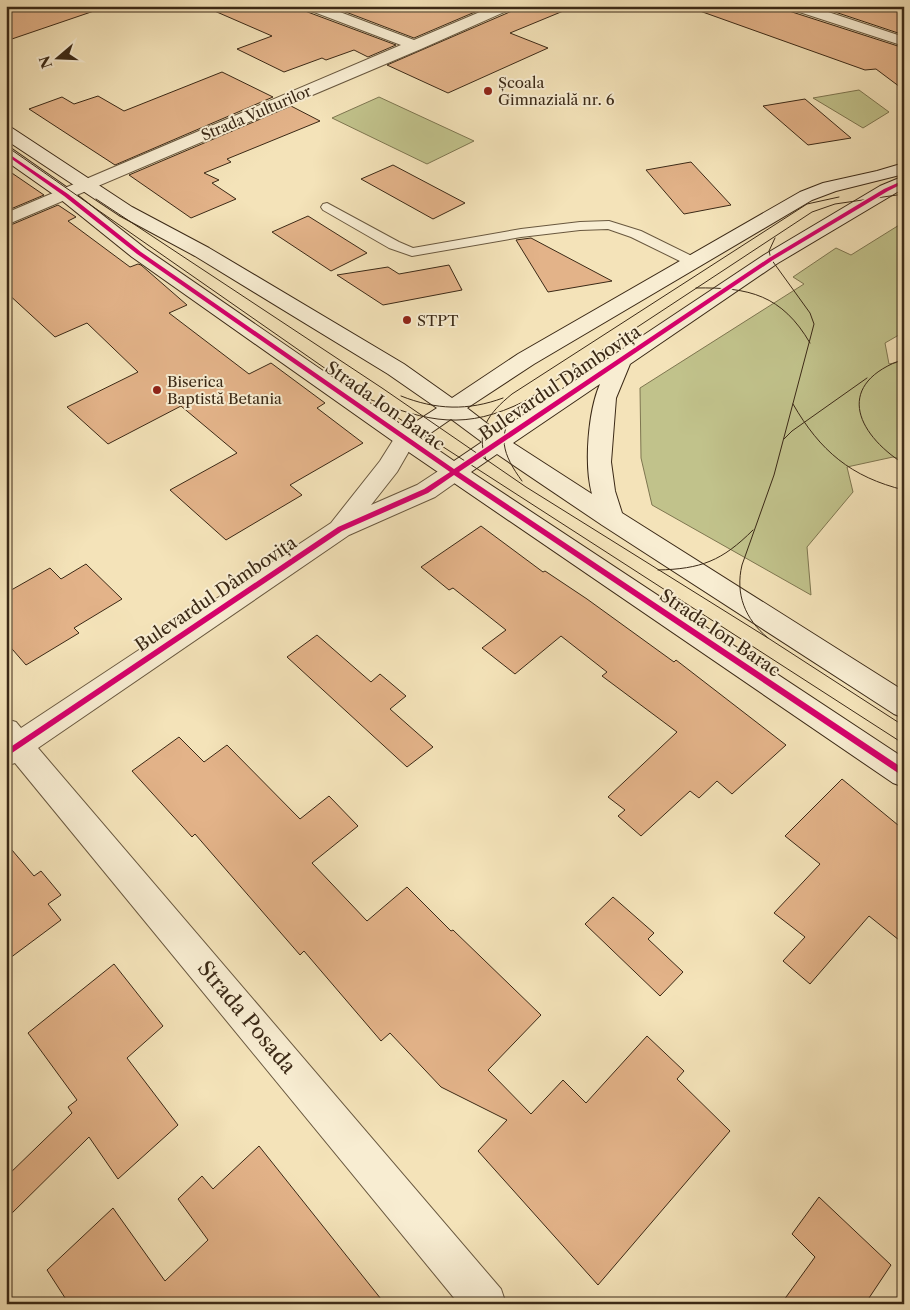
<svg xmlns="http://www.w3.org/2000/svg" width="910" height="1310" font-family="'Libre Caslon Text',serif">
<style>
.green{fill:#c1c28b;stroke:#7e7650}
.building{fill:#e3b389;stroke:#3b2916}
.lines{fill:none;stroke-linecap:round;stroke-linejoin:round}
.lane-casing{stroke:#69583f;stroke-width:2}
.street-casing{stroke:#69583f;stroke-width:2}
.secondary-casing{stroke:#3b2916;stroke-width:2}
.lane{fill:#f8edd2;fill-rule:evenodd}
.street{fill:#f8edd2;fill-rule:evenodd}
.secondary{fill:#f8edd2;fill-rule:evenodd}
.tram{stroke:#3b2916;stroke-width:1}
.cycleway-casing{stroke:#f8edd2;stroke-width:3}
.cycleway{fill:#d6006c;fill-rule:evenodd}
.poi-dot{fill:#8f2418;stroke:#f8edd2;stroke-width:2}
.labels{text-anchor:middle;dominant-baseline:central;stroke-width:4;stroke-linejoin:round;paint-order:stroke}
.far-poi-label{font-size:15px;fill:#3b2916;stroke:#f8edd2;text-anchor:start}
.far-street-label{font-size:15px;fill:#3b2916;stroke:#f8edd2}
.street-label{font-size:18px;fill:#3b2916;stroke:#f8edd2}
.near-street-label{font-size:21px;fill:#3b2916;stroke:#f8edd2}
</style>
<rect width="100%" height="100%" fill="#f4e3b9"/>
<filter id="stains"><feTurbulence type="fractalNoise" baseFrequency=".004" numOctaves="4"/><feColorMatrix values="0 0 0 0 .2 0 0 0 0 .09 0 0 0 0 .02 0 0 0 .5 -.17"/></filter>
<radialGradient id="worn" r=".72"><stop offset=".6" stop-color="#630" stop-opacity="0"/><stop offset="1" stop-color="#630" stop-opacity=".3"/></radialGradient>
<path class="green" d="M 859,90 L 889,112 L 863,128 L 813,98 Z
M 379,97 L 474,141 L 427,164 L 332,118 Z
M 904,222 L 904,332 L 885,343 L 889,364 L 904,361 L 904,460 L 893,457 L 847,467 L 853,492 L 807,547 L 811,595 L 652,505 L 641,458 L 640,388 L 804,284 L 793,277 L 836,248 L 851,255 Z"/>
<path class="building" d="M 6,6 L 94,6 L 94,11 L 6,41 Z
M 203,6 L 302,6 L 305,11 L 396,45 L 368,57 L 354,50 L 326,60 L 322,58 L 284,72 L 237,49 L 272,36 Z
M 330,6 L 489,6 L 414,38 Z
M 515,6 L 573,7 L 510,33 L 548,48 L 448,93 L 387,65 L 512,11 Z
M 697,6 L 786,6 L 789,11 L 904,48 L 904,90 L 876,69 L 865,70 L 697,10 Z
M 817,6 L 904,6 L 904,35 Z
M 222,72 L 273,97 L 115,165 L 29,109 L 62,97 L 74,104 L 98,96 L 124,111 Z
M 805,99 L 851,138 L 808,145 L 763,106 Z
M 291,106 L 320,121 L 227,159 L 231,162 L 204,173 L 219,180 L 212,183 L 236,199 L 191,218 L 129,175 Z
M 691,162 L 731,205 L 684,214 L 646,170 Z
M 393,165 L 465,203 L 433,219 L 361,179 Z
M 6,169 L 44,195 L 6,211 Z
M 58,205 L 76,217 L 68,221 L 130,267 L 138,264 L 141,265 L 187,305 L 169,313 L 249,374 L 271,363 L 325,403 L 317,408 L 363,443 L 290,485 L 302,495 L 226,540 L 170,490 L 237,453 L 181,406 L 108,444 L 67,407 L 138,372 L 87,323 L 55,337 L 6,292 L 6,227 Z
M 308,216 L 367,253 L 331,271 L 272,232 Z
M 531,238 L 612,281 L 548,292 L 516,240 Z
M 449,265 L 462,290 L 383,305 L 337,275 L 388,267 L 399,274 Z
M 481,526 L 543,572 L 545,571 L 587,599 L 674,662 L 676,660 L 786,745 L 732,794 L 717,781 L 699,798 L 690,791 L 641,836 L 618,816 L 625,810 L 608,797 L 677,732 L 602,676 L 607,672 L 561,636 L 515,674 L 482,648 L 506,630 L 453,588 L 449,590 L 421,567 Z
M 86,564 L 122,599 L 74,628 L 79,633 L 26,665 L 6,642 L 6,593 L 50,568 L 61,579 Z
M 317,635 L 371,682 L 380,674 L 406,696 L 390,709 L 433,747 L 407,767 L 287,657 Z
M 179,737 L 204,762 L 227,745 L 300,819 L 329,796 L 358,826 L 312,863 L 367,921 L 407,887 L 451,931 L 453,930 L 541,1015 L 488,1070 L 531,1114 L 563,1080 L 586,1103 L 647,1036 L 684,1071 L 677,1079 L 730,1131 L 598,1285 L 478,1151 L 507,1120 L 441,1087 L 390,1033 L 381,1041 L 304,951 L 300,955 L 195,834 L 192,837 L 132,771 Z
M 842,779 L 904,830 L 904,944 L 869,916 L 810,984 L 783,961 L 805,937 L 774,913 L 820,864 L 785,836 Z
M 6,843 L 34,876 L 41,871 L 61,895 L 48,904 L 61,920 L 6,961 Z
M 613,897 L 654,933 L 648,939 L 683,972 L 660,996 L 585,924 Z
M 114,964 L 163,1026 L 127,1058 L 178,1125 L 118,1179 L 89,1137 L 6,1219 L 6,1177 L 72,1113 L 68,1107 L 77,1100 L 28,1033 Z
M 259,1146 L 385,1304 L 69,1304 L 47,1270 L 113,1208 L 165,1281 L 208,1240 L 178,1199 L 202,1176 L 213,1189 Z
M 819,1197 L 891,1265 L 865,1304 L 781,1304 L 815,1257 L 792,1234 Z"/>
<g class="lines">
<g class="lane-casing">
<path id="lane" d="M 327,203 L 399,242 L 413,248 L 521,229 L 580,222 L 609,221 L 641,231 L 698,259 L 700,262 L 698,265 L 688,265 L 631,237 L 608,229 L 580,230 L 521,237 L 412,256 L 389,248 L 323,210 L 321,207 L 323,204 Z"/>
</g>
<g class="street-casing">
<path id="street" d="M 304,6 L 324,6 L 414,40 L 494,6 L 513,6 L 511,9 L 421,49 L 6,225 L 6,213 L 401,45 L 306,9 Z
M 788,6 L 810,6 L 904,37 L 904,46 L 790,9 Z
M 405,431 L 413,434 L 416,439 L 397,472 L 371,505 L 417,485 L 446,466 L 454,464 L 462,466 L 466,472 L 462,478 L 435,497 L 349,535 L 38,748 L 501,1289 L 506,1304 L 459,1304 L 15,763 L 6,766 L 6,719 L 16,722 L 21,728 L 331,523 L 380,461 L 397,434 Z"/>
</g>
<g class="secondary-casing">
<path id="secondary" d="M 6,127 L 12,128 L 132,207 L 209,248 L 404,364 L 452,398 L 518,354 L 800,192 L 823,183 L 877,171 L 904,163 L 904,174 L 836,191 L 812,200 L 534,364 L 467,408 L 498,432 L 764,255 L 880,186 L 904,176 L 904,188 L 778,263 L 630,364 L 616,398 L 611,462 L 615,491 L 622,513 L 904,691 L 904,718 L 894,714 L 602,525 L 497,454 L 471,472 L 904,758 L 904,787 L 893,783 L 397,444 L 132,257 L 60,199 L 6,161 L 6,148 L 12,149 L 72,191 L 146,249 L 406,428 L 437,408 L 388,374 L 195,256 L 119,215 L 6,140 ZM 600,384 C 588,412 584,465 592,494 L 513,443 ZM 451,419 L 482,442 L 454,461 L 422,439 Z"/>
</g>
<use href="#lane" class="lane"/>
<use href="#street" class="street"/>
<use href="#secondary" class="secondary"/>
<path class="tram" d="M 6,146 L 369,399 C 429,422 465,431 525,401 L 812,212 L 835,204 L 904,194
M 96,199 L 382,388 L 526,487 L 768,638
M 775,238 L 769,251 L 771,259 L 810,313 L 814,324 L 774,475 L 742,565 C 735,594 745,619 768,638 L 904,726
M 696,288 C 749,287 782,295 810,343
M 904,359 C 835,383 854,432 904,464
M 401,396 C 436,410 468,411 503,398
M 793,404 C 820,451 851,477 904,490
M 518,408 C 495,434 503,455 522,481
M 389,412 L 904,744
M 784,439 L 792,431 L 867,378
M 486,460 C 475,430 489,413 512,394 L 807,204 L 839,197
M 658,570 C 701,569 722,561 753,530"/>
<g class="cycleway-casing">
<path id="cycleway" d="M 6,152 L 68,194 L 141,252 L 454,469 L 769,258 L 884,189 L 904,180 L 904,183 L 888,191 L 773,260 L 459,472 L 904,769 L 904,777 L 454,475 L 428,493 L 342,531 L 6,757 L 6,750 L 338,527 L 424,489 L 450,472 L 137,254 L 64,196 L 6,155 Z"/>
</g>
<use href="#cycleway" class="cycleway"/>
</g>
<g class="poi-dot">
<circle cx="488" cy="91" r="5"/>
<circle cx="407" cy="320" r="5"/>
<circle cx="157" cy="390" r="5"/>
</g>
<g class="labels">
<g class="far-poi-label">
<text x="498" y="82">Școala<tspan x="498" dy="17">Gimnazială nr. 6</tspan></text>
<text x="417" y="320">STPT</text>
<text x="167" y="381">Biserica<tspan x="167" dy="17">Baptistă Betania</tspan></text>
</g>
<g class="far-street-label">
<text transform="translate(256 113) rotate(-23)">Strada Vulturilor</text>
</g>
<g class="street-label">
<text transform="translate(560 383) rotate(-34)">Bulevardul Dâmbovița</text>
<text transform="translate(385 406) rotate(35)">Strada Ion Barac</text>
<text transform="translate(216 594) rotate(-34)">Bulevardul Dâmbovița</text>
<text transform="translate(720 633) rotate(34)">Strada Ion Barac</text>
</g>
<g class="near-street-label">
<text transform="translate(247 1017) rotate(50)">Strada Posada</text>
</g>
</g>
<rect width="910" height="1310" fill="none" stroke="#f4e3b9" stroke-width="25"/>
<rect x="8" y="8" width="895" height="1295" fill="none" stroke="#3b2916" stroke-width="2.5"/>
<rect x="12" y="12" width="885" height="1285" fill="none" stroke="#3b2916"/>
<g transform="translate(58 58) rotate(251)" stroke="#f8edd2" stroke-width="4" paint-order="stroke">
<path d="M0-4L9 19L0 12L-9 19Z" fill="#3b2916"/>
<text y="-8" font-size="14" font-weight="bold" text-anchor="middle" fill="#3b2916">N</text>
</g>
<rect width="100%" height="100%" filter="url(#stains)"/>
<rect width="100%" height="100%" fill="url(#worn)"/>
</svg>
